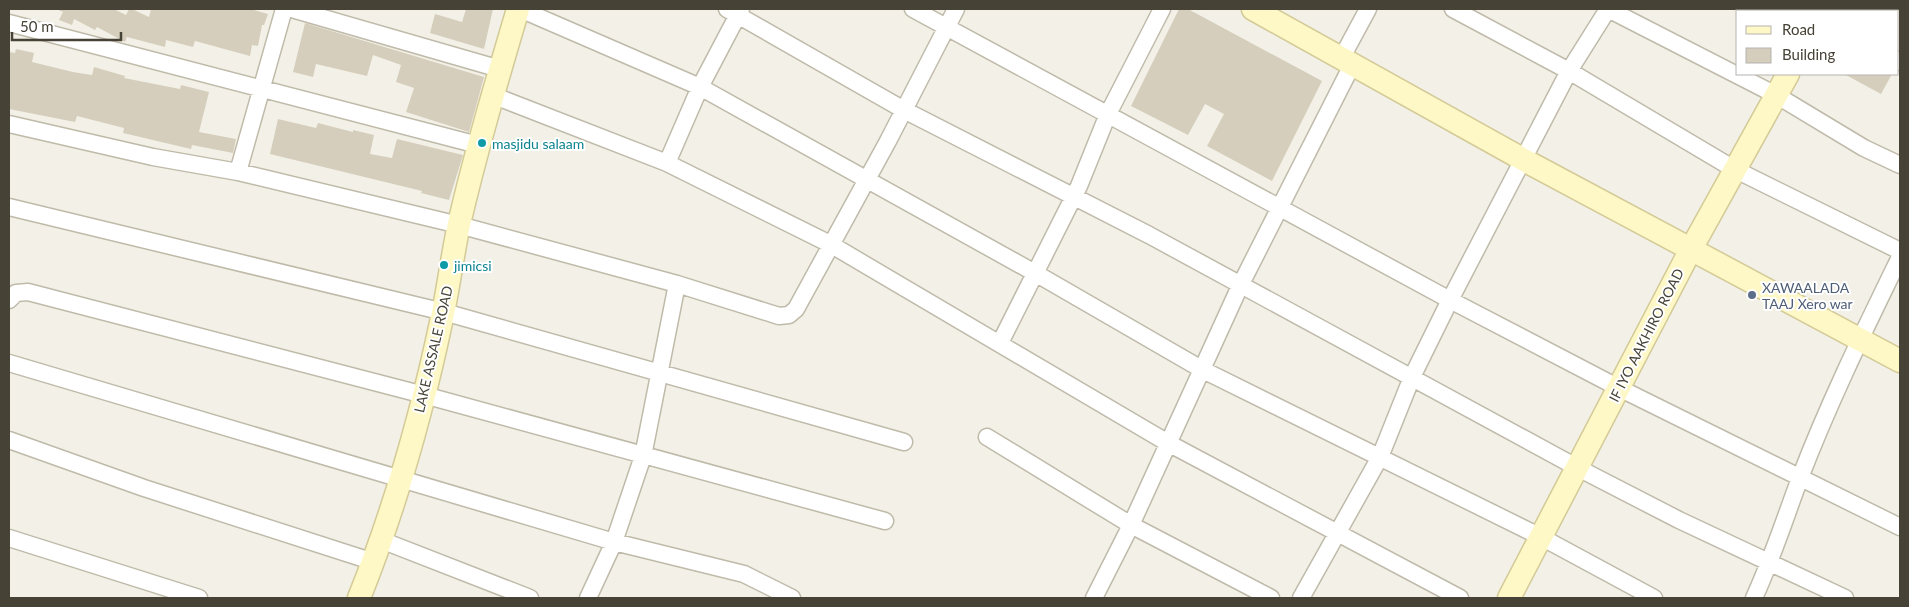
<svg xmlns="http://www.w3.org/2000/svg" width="1909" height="607" font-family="Lato,sans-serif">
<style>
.building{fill:#d5cebc}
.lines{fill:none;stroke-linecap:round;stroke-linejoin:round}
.street-casing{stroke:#bfbaa9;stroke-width:19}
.secondary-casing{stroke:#d3ca97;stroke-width:25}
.street{stroke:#fff;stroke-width:16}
.secondary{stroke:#fef7c6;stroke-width:22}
.culture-dot{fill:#0f9aa8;stroke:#fff;stroke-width:2}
.service-dot{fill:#5c6f8a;stroke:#fff;stroke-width:2}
.labels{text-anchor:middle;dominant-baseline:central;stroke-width:4;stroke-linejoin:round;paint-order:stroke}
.culture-label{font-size:14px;fill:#0d838f;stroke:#fff;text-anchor:start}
.service-label{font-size:14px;fill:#4e5e75;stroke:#fff;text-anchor:start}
.street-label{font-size:14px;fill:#464236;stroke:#fff}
</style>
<rect width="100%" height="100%" fill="#f3f1e7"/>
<path class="building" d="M 56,9 L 114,9 L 126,15 L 129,9 L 132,9 L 149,17 L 151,9 L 251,9 L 268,14 L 264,25 L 262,25 L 258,46 L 252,45 L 250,56 L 195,41 L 193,47 L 166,40 L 165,47 L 127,37 L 125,42 L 97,27 L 95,30 L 74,19 L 72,25 L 59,20 L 63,12 Z
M 466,9 L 493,9 L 484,49 L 430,33 L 435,14 L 462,22 Z
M 1179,9 L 1188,9 L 1322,81 L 1272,181 L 1207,146 L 1224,114 L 1205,104 L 1188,135 L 1131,106 Z
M 305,23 L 484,77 L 469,132 L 406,112 L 414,88 L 396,82 L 401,65 L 373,55 L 367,76 L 316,64 L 313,77 L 293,72 Z
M 16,49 L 34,53 L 32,62 L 73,72 L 92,75 L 94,67 L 125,76 L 124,78 L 180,89 L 181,85 L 209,92 L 199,132 L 236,139 L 233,153 L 192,145 L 191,149 L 123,133 L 124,128 L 77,116 L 75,122 L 9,109 L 9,52 L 15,53 Z
M 1844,74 L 1892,74 L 1881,94 Z
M 278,119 L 316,128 L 318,123 L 353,132 L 353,130 L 374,135 L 370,154 L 392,158 L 397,139 L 463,155 L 449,200 L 421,193 L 422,191 L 270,154 Z"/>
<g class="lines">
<g class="street-casing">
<path id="street" d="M 292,9 L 500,69
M 520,9 L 700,87 L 741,9
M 727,9 L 904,110 L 1149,235 L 1578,468 L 1679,520 L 1845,598
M 913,9 L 1450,300 L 1619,388 L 1900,527
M 1453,9 L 1569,71 L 1734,169 L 1900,251
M 1608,9 L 1776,95 L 1864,148 L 1900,165
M 1799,9 L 1803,11
M 9,23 L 478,145
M 1341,59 L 1368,9
M 1898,60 L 1900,62
M 492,95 L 667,163 L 830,244 L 1168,443 L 1460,598
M 9,124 L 153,157 L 238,172 L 459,225 L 677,284
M 667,163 L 700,87 L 1035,273 L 1203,370 L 1541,537 L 1654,598
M 238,172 L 284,9
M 9,207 L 444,312 L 904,442
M 9,300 L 16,293 L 28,292 L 424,395 L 885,521
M 1000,343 L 1079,186 L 1108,114 L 1162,9
M 9,363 L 614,542 L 744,574 L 792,598
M 987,437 L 1131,525 L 1271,598
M 9,440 L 144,488 L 374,562
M 9,538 L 199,598
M 381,540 L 530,598
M 588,598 L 614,542 L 643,456 L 677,284 L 779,316 L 789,315 L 796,309 L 888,141 L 956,9
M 1094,598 L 1131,525 L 1240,286 L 1352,65
M 1301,598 L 1380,457 L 1412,377 L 1450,300 L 1569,71 L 1608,9
M 1754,598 C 1772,559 1785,518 1800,478 C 1829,402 1865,329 1900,257"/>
</g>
<g class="secondary-casing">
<path id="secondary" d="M 1253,9 L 1524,160 L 1900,361
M 1823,11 L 1825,9
M 359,598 C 396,506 423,409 443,313 C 449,283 453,253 459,224 C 476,151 497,80 518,9
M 1509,598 L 1691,249 L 1788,74"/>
</g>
<use href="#street" class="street"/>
<use href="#secondary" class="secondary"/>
</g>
<g class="culture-dot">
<circle cx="482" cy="143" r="5"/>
<circle cx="444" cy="265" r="5"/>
</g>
<circle class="service-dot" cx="1752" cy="295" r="5"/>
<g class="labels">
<g class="culture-label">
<text x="492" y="143">masjidu salaam</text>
<text x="454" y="265">jimicsi</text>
</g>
<g class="service-label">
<text x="1762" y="287">XAWAALADA<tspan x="1762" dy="16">TAAJ Xero war</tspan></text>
</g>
<g class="street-label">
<text transform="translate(1646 335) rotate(-63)">IF IYO AAKHIRO ROAD</text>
<text transform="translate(433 349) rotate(-77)">LAKE ASSALE ROAD</text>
</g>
</g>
<rect width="1909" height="607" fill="none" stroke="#464236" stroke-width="20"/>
<rect x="1736" y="10" width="162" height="65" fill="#ffffff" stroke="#b5b3af"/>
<rect x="1746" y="26" width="25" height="8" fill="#fef7c6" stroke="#b5b3af"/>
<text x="1782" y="35" font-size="15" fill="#464236">Road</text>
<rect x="1746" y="48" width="25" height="15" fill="#d5cebc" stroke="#b5b3af"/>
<text x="1782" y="60" font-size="15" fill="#464236">Building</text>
<path d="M12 32v8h109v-8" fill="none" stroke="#464236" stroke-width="2.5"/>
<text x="20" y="32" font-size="15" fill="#464236" stroke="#ffffff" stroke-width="4" paint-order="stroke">50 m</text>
</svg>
